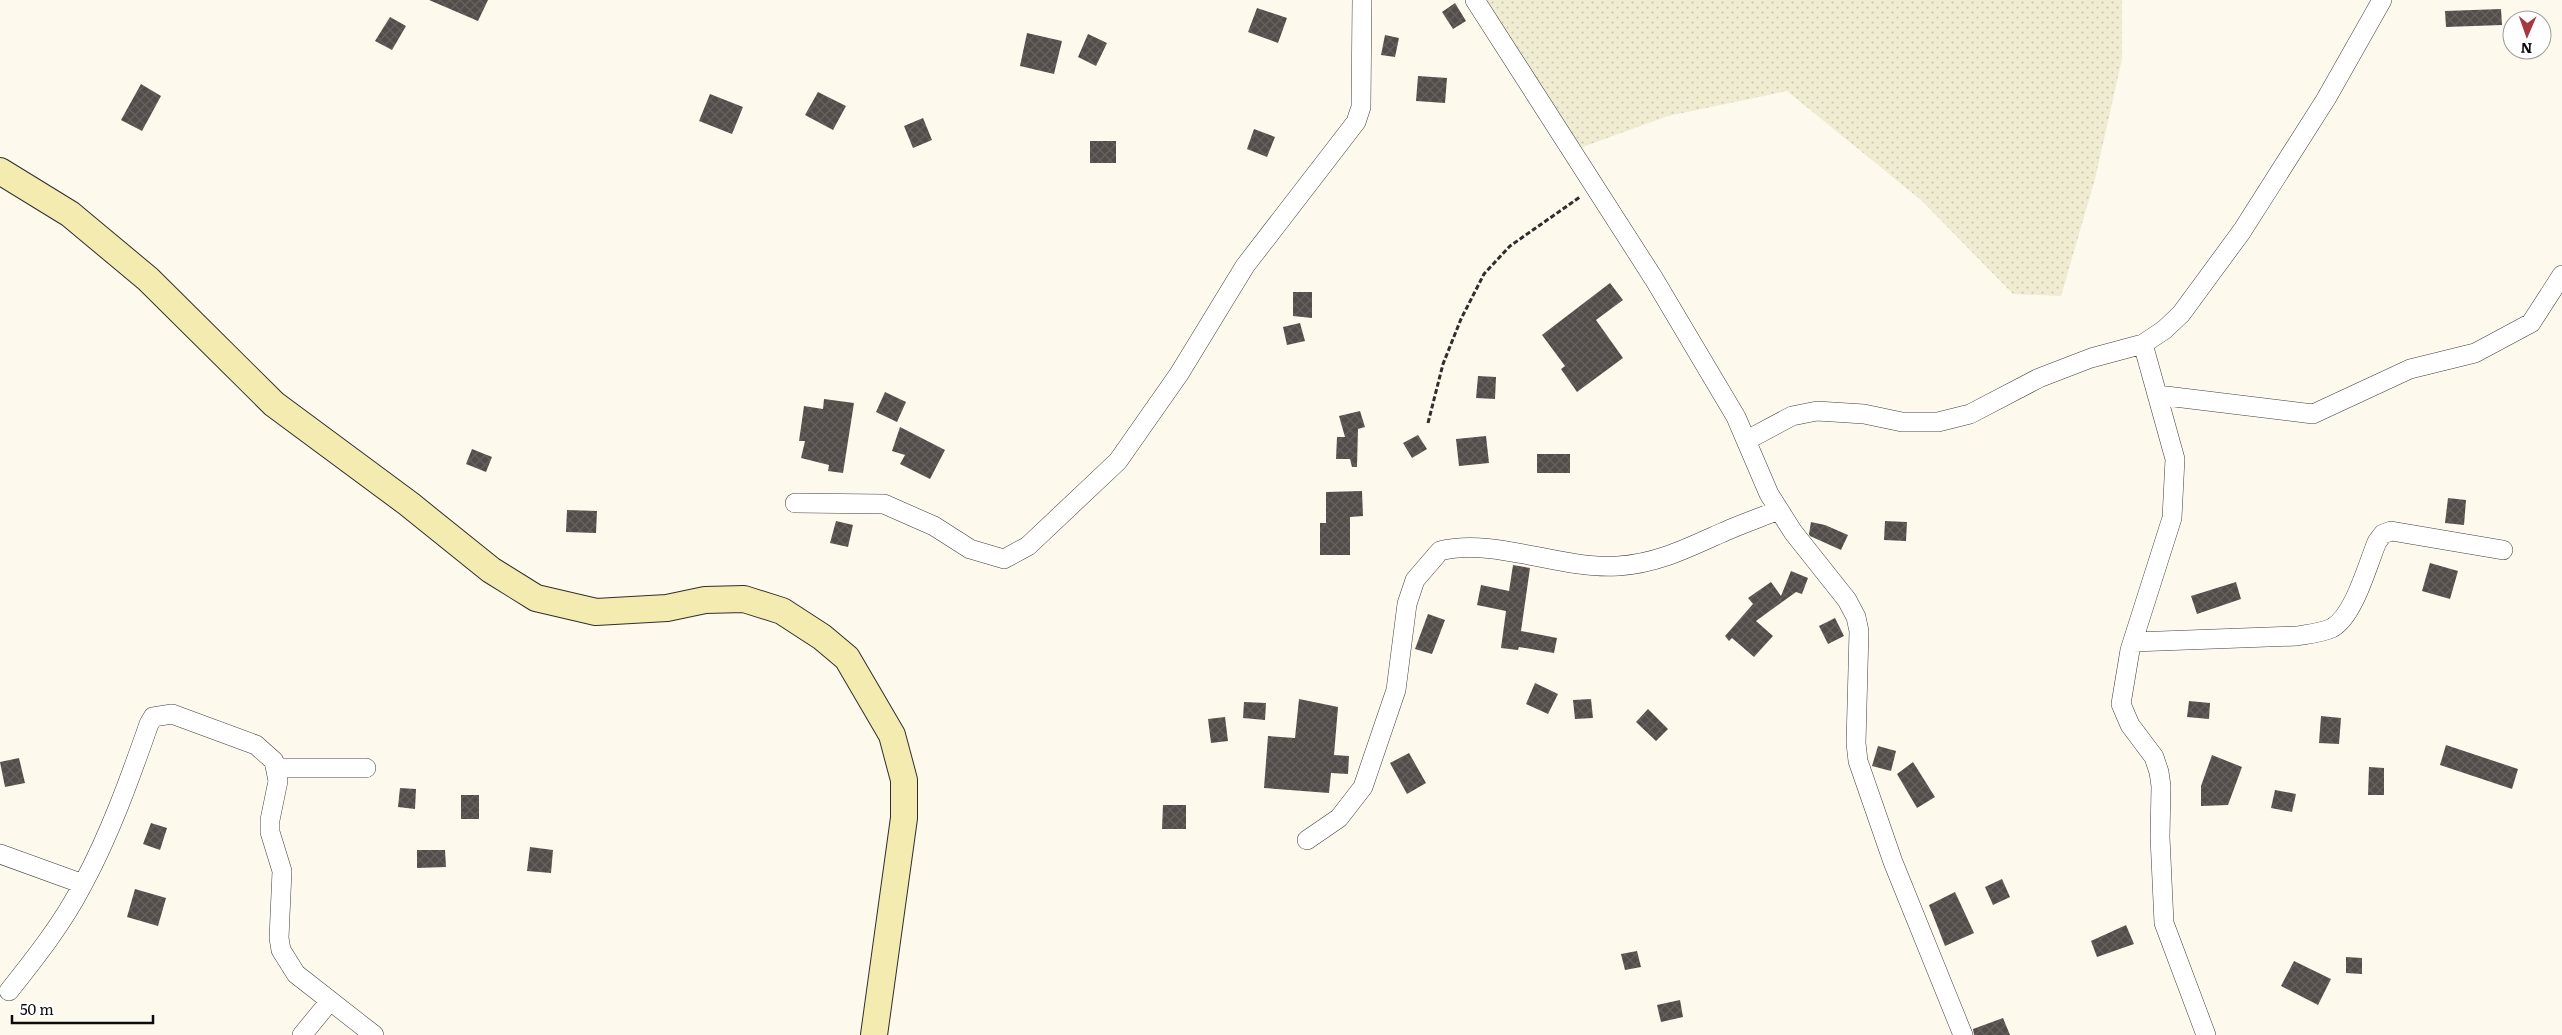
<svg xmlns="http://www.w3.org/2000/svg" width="2562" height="1035" font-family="Literata,serif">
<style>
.farmland{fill:url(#farmland-dots)}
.building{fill:url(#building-cross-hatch)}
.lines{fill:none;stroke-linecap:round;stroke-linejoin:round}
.minor-casing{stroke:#3f3f3f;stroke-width:20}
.secondary-casing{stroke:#2e2e2e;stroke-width:28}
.path{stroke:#2e2e2e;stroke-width:3;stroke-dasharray:5 2.5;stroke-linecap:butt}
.minor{stroke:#fff;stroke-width:19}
.secondary{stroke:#f4ebb1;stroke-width:26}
</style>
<defs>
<pattern id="farmland-dots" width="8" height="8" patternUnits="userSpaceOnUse" patternTransform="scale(1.25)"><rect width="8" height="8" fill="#efecd1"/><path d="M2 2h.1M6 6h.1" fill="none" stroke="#ccc9b2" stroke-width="1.8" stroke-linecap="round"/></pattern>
<pattern id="building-cross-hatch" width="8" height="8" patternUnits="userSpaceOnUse" patternTransform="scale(1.25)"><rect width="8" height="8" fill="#534d4a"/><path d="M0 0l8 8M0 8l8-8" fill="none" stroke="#676260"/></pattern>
</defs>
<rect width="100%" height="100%" fill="#fdf9ed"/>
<path class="farmland" d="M 1480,0 L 2122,0 L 2122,59 L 2095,179 L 2061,296 L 2013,294 L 1921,200 L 1787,91 L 1668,116 L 1577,149 Z"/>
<path class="building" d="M 429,0 L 488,0 L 478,21 Z
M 1455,3 L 1466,21 L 1453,29 L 1442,12 Z
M 1257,8 L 1287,18 L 1278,43 L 1248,32 Z
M 2501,9 L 2502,25 L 2446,27 L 2445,11 Z
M 390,17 L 406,26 L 392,50 L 375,41 Z
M 1027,33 L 1062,41 L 1054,74 L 1020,66 Z
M 1088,34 L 1107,43 L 1096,66 L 1078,57 Z
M 1385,35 L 1399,38 L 1395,57 L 1381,55 Z
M 1418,76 L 1447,78 L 1445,103 L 1416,101 Z
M 141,84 L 161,96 L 142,131 L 121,120 Z
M 818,92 L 846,106 L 833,130 L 805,115 Z
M 710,94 L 743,107 L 732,134 L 699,121 Z
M 923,118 L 932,140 L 913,148 L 904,126 Z
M 1254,129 L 1275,137 L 1267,157 L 1247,149 Z
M 1090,141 L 1116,141 L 1116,163 L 1090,163 Z
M 1610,283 L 1623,300 L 1596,320 L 1623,358 L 1577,392 L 1561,369 L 1565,366 L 1542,335 Z
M 1293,292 L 1312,292 L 1312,318 L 1293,316 Z
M 1300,323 L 1305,341 L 1287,345 L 1283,327 Z
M 1478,376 L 1496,377 L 1495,399 L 1476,398 Z
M 885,392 L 906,402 L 897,422 L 876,412 Z
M 824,399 L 854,403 L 843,473 L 828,471 L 829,465 L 801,458 L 805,441 L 799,441 L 804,406 L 823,409 Z
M 1360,411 L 1365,427 L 1358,429 L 1357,467 L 1352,467 L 1350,459 L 1336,459 L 1337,437 L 1345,437 L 1339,416 Z
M 900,427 L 945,450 L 930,479 L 900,464 L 905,455 L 892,451 Z
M 1418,435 L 1427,449 L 1412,458 L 1403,443 Z
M 1486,436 L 1489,463 L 1459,466 L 1456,439 Z
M 472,449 L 492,457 L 486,472 L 466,464 Z
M 1537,454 L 1570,454 L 1570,473 L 1537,473 Z
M 1362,491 L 1363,516 L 1350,517 L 1350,555 L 1320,555 L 1320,523 L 1326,523 L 1326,492 Z
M 2448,498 L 2466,500 L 2464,525 L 2445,523 Z
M 567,510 L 597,511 L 596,533 L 566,532 Z
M 836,521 L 853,525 L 848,547 L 830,543 Z
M 1885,521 L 1907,522 L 1906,541 L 1884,540 Z
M 1811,522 L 1825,525 L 1848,535 L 1841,550 L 1810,536 L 1809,534 Z
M 2430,563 L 2458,571 L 2450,599 L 2422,591 Z
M 1513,565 L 1530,568 L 1521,631 L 1557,638 L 1554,653 L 1519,647 L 1518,650 L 1501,648 L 1506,611 L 1477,605 L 1481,585 L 1509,591 Z
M 1791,571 L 1808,578 L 1802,594 L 1796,592 L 1756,621 L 1773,636 L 1754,657 L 1732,638 L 1729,641 L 1725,636 L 1753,604 L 1748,598 L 1771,582 L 1781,596 Z
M 2236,582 L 2241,599 L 2197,614 L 2191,596 Z
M 1428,614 L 1445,620 L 1432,654 L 1415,649 Z
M 1835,618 L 1844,636 L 1828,644 L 1819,626 Z
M 1535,683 L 1558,694 L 1548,714 L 1526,704 Z
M 1299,699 L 1338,707 L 1334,755 L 1349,756 L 1348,774 L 1331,773 L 1329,793 L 1264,788 L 1268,736 L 1295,738 Z
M 1591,699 L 1593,718 L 1575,719 L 1573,700 Z
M 2189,701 L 2210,703 L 2209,719 L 2187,717 Z
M 1244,702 L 1266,703 L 1265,720 L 1243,718 Z
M 1648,709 L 1668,729 L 1656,741 L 1636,722 Z
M 2321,716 L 2341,718 L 2339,744 L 2319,743 Z
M 1225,717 L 1228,741 L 1211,743 L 1208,719 Z
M 2446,745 L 2518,769 L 2512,789 L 2440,765 Z
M 1878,746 L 1896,751 L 1891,771 L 1872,766 Z
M 1409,753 L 1426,783 L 1407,794 L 1390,763 Z
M 2212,755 L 2242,767 L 2228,805 L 2201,806 L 2201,786 Z
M 19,758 L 25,783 L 5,787 L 0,762 Z
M 1913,762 L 1935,797 L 1917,808 L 1897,774 Z
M 2369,767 L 2384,768 L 2384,795 L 2368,795 Z
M 400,788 L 416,789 L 415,809 L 398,807 Z
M 2275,790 L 2296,794 L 2292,812 L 2271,808 Z
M 461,795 L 479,795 L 479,819 L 461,819 Z
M 1163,805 L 1186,805 L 1186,829 L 1162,829 Z
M 151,823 L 167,828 L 160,850 L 143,844 Z
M 530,847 L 553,850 L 551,873 L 527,871 Z
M 417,850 L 445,850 L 446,867 L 417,868 Z
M 2002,879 L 2010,897 L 1993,905 L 1985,887 Z
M 135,889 L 166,898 L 158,926 L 127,917 Z
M 1955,892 L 1974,933 L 1945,946 L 1929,905 Z
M 2126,925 L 2134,944 L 2097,957 L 2091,941 Z
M 1637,951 L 1641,967 L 1625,970 L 1621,954 Z
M 2346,957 L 2362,958 L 2362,974 L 2346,973 Z
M 2294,961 L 2331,979 L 2318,1005 L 2281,986 Z
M 1680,1000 L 1683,1017 L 1661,1022 L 1657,1005 Z
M 2003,1018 L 2010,1035 L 1974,1035 L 1973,1029 Z"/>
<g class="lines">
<g class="minor-casing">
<path id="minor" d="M 1475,0 L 1654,279 L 1736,417 L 1769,494 L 1793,532 L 1847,600 L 1856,617 L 1859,631 L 1856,743 L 1858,761 L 1893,862 L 1963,1035
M 2143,344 L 2175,459 L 2172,518 L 2130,650 L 2121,704 L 2130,725 L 2154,757 L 2159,772 L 2161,786 L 2160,837 L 2164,923 L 2206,1035
M 2158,395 L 2313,414 L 2410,369 L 2475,353 L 2531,323 L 2562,275
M 1747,440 L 1792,416 L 1817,411 L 1864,414 L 1902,422 L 1938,422 L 1970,414 L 2039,378 L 2091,358 L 2143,344 L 2164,330 L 2181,314 L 2242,231 L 2326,99 L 2382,0
M 795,503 L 884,504 L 934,526 L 970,549 L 1004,559 L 1028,546 L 1118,461 L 1179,374 L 1245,266 L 1356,122 L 1361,107 L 1362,0
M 2133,642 L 2297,636 C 2309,634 2321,633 2332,628 C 2354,616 2367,566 2377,542 L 2383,534 L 2391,531 L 2503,550
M 277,771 L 279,768 L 366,768
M 1307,840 L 1339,818 L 1363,787 L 1396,690 L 1407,604 L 1415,580 L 1440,551 C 1494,537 1561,570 1618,566 C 1655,564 1686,549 1719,534 C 1738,525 1759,518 1779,510
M 0,854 L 83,884
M 9,991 C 36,957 63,923 83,884 C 110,834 130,778 149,724 L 153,717 L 172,714 L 256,745 L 274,761 L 278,781 L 270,820 L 270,832 L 282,871 L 279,938 L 281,950 L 296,974 L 374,1035
M 302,1035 L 330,1001"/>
</g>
<g class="secondary-casing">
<path id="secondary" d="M 0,171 L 70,214 L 148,279 L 274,404 L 409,504 L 491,570 L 536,598 L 596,612 L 667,608 L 705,600 L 744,599 L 782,611 L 822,637 L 847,658 L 892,735 L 904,780 L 904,818 L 874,1035"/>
</g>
<path class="path" d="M 1428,423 L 1443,364 L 1461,319 L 1484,274 L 1510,246 L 1580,197"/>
<use href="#minor" class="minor"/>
<use href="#secondary" class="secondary"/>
</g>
<g transform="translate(2527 35) rotate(182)"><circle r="24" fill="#ffffff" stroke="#9e9e9e"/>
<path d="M0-4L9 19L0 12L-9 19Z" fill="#a9373f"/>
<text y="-8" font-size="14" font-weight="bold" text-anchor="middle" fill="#0c0c0c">N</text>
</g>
<path d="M12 1015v8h141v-8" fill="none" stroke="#0c0c0c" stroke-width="2.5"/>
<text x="20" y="1015" font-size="15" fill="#0c0c0c" stroke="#ffffff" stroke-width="4" paint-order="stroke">50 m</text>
</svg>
